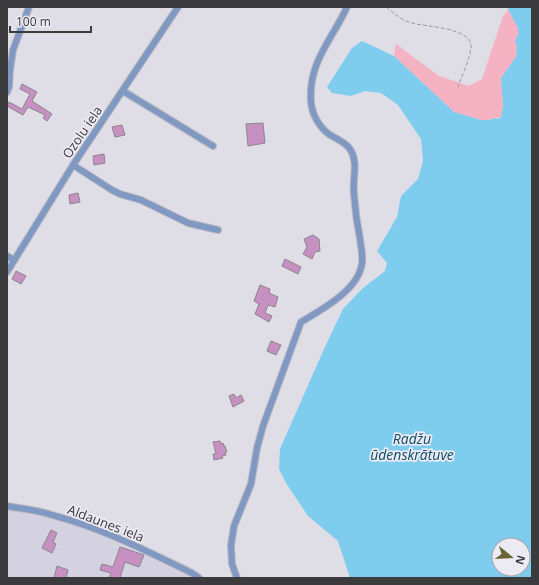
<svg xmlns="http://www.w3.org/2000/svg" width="539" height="585" font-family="'Open Sans',sans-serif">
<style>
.built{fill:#d4d1e1}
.green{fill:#f4b2c2}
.water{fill:#7ecdee;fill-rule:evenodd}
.building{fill:#c691c2;stroke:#8b848b}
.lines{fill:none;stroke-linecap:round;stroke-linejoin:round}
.minor-casing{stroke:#bbb9c1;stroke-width:8}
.path{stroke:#99989e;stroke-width:1;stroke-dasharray:4 2;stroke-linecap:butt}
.minor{stroke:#8099c3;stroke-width:6}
.labels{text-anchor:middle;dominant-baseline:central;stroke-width:3.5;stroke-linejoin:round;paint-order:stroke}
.street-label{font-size:13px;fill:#3b3a3d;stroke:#eceaf3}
.water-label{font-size:14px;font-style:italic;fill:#084e64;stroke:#eceaf3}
</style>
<rect width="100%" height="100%" fill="#dfdde6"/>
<path class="built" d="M 7,506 L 93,528 L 192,573 L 189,578 L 7,578 Z"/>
<path class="green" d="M 509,9 L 518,28 L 518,34 L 515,41 L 517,47 L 516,57 L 501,78 L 503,106 L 501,117 L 490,120 L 481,120 L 454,112 L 394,56 L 396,44 L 439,76 L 469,86 L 482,79 L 503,16 Z"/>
<path class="water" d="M 507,7 L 532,7 L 532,578 L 350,578 L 338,541 L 308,516 L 286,483 L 279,469 L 280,449 L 324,349 L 343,309 L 362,289 L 385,271 L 387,263 L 377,251 L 397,217 L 401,196 L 418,179 L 423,161 L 421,139 L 398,105 L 381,93 L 365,91 L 351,96 L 332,93 L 327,87 L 352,48 L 362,41 L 394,56 L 454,112 L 481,120 L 490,120 L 494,118 L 498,119 L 501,117 L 503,106 L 501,78 L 516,57 L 517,47 L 515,41 L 518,34 L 518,28 ZM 499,545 L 523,545 L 523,569 L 499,569 Z"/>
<path class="building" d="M 22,84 L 37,92 L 32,101 L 52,114 L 47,121 L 43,118 L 45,115 L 28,107 L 23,115 L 7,106 L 9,102 L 22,109 L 30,94 L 20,89 Z
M 263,123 L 265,143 L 248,146 L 246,124 Z
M 122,125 L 125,135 L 115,137 L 112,127 Z
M 104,154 L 105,163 L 94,165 L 93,156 Z
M 78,193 L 80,202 L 70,204 L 69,195 Z
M 313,235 L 319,239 L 320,251 L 315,252 L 312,259 L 303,254 L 307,247 L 304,239 Z
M 285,259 L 301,267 L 298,274 L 282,266 Z
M 16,271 L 26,276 L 21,284 L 12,279 Z
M 260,285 L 270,289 L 269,293 L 278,297 L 275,307 L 268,305 L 265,313 L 272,316 L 269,322 L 255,314 L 259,304 L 254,301 Z
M 271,341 L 281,345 L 276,355 L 267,351 Z
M 234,394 L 236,398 L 241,395 L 244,401 L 233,407 L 229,396 Z
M 220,441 L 221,444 L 223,443 L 224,446 L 225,446 L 227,452 L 225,452 L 226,455 L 222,456 L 223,458 L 214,460 L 213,454 L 216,454 L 213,442 Z
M 51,530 L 57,533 L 53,542 L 56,544 L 52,553 L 42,548 Z
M 120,547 L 144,555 L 139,567 L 125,562 L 120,578 L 109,578 L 111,573 L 100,570 L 102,564 L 113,567 Z
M 57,566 L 68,570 L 66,578 L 54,578 Z"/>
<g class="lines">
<g class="minor-casing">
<path id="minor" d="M 123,91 L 213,146
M 7,92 L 9,87 L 10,70 L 13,50 L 29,7
M 73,165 L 112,190 L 120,194 L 141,200 L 188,223 L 218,230
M 7,256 L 14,260
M 7,272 L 73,165 L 178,7
M 7,506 C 22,509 37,510 52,515 C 102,528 147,551 192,573 L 199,578
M 237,578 L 232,564 L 231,545 L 234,526 L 251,484 L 257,448 L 263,426 L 301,322 C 321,310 359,290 362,263 C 363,255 361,247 360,239 C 357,224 355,209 354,194 C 352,178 359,163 350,149 C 345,142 337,139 330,135 C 320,128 312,115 311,102 C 308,62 332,40 347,7"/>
</g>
<path class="path" d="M 386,7 C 394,13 402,21 412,23 C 426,27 468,27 471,45 C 472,54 461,78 458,87"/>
<use href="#minor" class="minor"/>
</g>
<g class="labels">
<g class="street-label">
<text transform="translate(82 132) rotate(-56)">Ozolu iela</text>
<text transform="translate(106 523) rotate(21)">Aldaunes iela</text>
</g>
<g class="water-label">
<text x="412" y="438">Radžu<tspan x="412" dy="16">ūdenskrātuve</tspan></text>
</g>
</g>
<rect width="539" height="585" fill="none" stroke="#3b3a3d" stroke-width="16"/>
<g transform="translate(511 557) rotate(108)"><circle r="19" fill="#eceaf3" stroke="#a5a4aa"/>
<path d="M0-3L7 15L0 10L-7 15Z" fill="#696532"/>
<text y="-6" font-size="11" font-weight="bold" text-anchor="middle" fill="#3b3a3d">N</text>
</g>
<path d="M10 26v6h81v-6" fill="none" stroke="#3b3a3d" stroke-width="2"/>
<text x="16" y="26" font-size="12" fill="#3b3a3d" stroke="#eceaf3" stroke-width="3" paint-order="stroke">100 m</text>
</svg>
